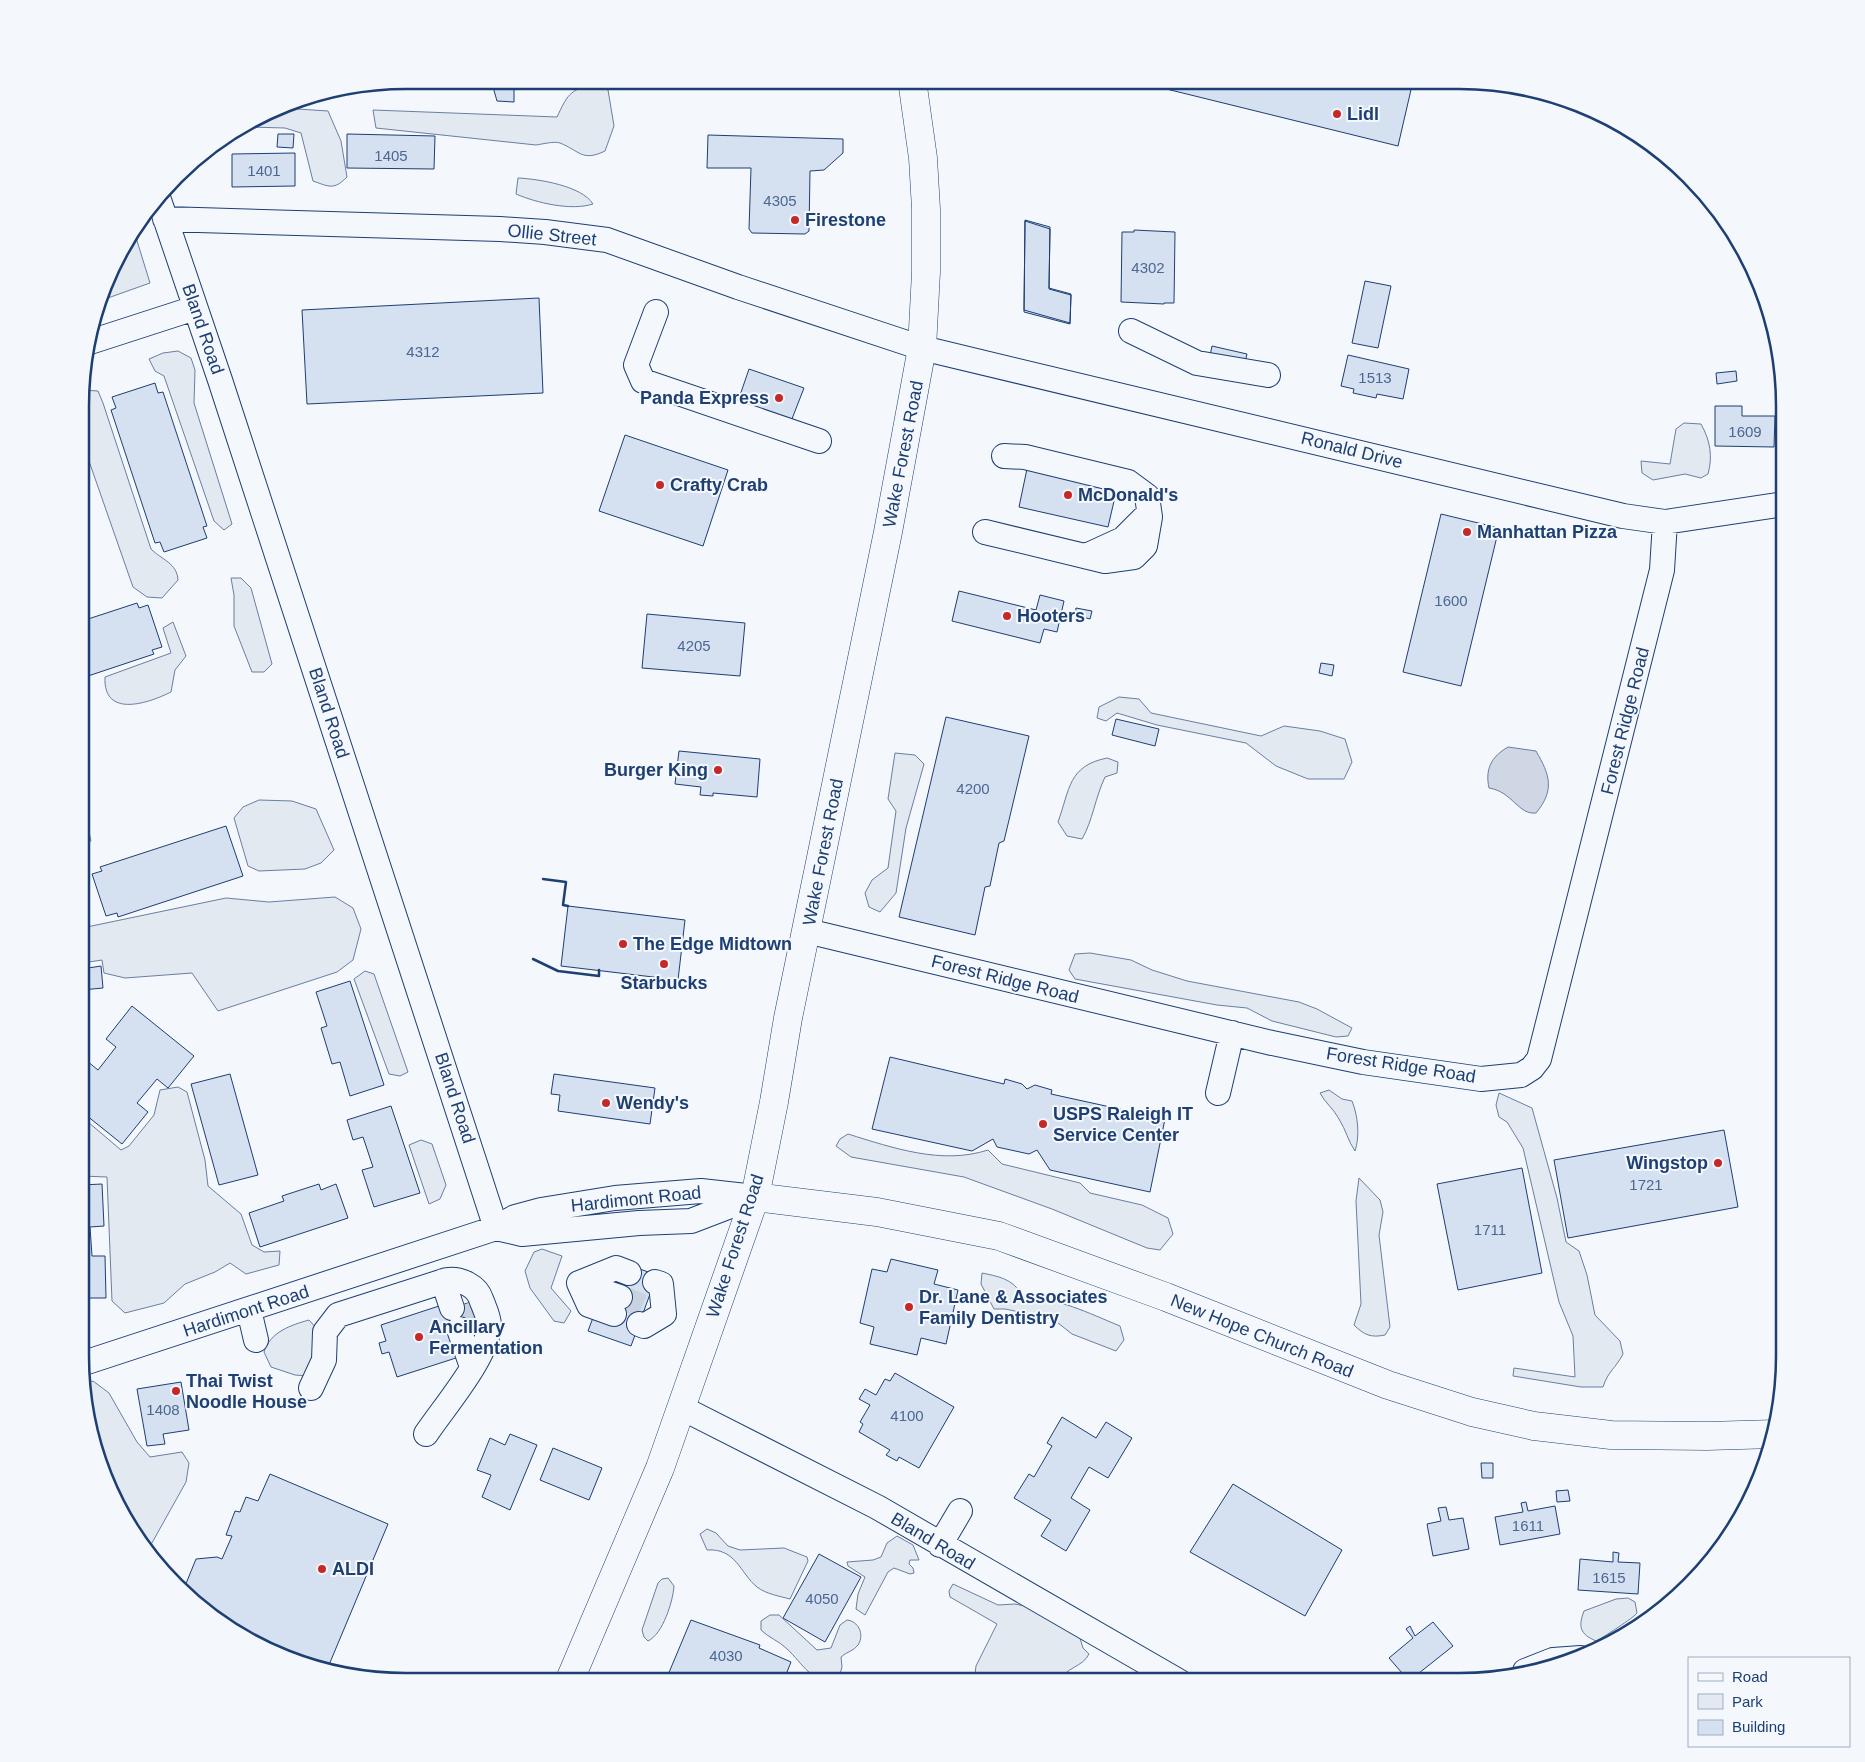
<svg xmlns="http://www.w3.org/2000/svg" width="1865" height="1762" font-family="Helvetica,sans-serif">
<style>
.green{fill:#e3e9f0;stroke:#687fa3}
.water{fill:#cfd7e4;stroke:#687fa3}
.building{fill:#d5e0f0;stroke:#1d3f73}
.lines{fill:none;stroke-linecap:round;stroke-linejoin:round}
.minor-tunnel{stroke:#c9d2e0;stroke-width:24;stroke-dasharray:24 12;stroke-linecap:butt}
.minor-casing{stroke:#1d3f73;stroke-width:26}
.major-casing{stroke:#1d3f73;stroke-width:29}
.minor{stroke:#f4f7fb;stroke-width:24}
.major{stroke:#f4f7fb;stroke-width:28}
.wall{stroke:#1d3f73;stroke-width:2.5}
.poi-dot{fill:#c62828;stroke:#f4f7fb;stroke-width:2}
.labels{text-anchor:middle;dominant-baseline:central;stroke-width:4;stroke-linejoin:round;paint-order:stroke}
.number-label{font-size:15px;fill:#4b6792}
.poi-label{font-size:18px;font-weight:bold;fill:#1d3f73;stroke:#f4f7fb;text-anchor:start}
.street-label{font-size:18px;fill:#1d3f73;stroke:#f4f7fb}
.rim{fill:none;stroke:#1d3f73;stroke-width:2.5}
</style>
<rect width="100%" height="100%" fill="#f4f7fb"/>
<path class="green" d="M 593,84 L 608,90 L 614,126 L 605,151 C 582,162 580,151 560,143 C 554,141 543,144 536,145 L 376,128 L 373,110 L 557,117 C 567,96 569,90 593,84 Z
M 282,108 L 328,111 L 341,141 L 347,177 C 334,190 330,187 313,181 L 301,133 L 285,128 L 249,127 Z
M 518,178 C 539,179 582,186 593,204 C 571,211 537,203 516,194 Z
M 134,231 L 150,283 L 105,299 L 123,243 Z
M 178,351 L 191,358 L 195,370 L 194,403 L 232,524 L 224,530 L 214,521 L 164,376 L 155,371 L 149,359 L 163,353 Z
M 83,390 L 98,391 L 103,403 L 151,549 C 162,560 177,563 178,580 L 162,598 L 147,597 L 133,587 L 83,444 Z
M 1684,423 L 1701,424 C 1710,440 1713,456 1708,474 L 1701,478 L 1685,474 L 1653,480 L 1642,473 L 1641,461 L 1670,464 L 1676,429 Z
M 231,578 L 241,578 L 251,588 L 272,664 L 264,672 L 252,672 L 234,626 L 234,595 Z
M 173,622 L 186,656 L 175,670 L 171,692 C 149,703 103,719 105,677 L 171,653 L 163,628 Z
M 1119,697 L 1139,699 L 1151,713 L 1261,736 L 1284,726 L 1320,731 L 1345,739 L 1352,762 L 1344,779 L 1308,779 L 1276,766 L 1246,743 L 1157,725 L 1117,713 L 1106,721 L 1097,718 L 1099,707 Z
M 895,753 L 915,755 L 924,764 L 906,828 L 896,893 L 880,912 L 869,907 L 865,893 L 872,880 L 888,868 L 896,811 L 888,799 Z
M 1107,758 L 1118,762 L 1117,773 L 1105,777 C 1095,798 1093,820 1082,839 L 1067,836 L 1058,822 C 1070,789 1068,766 1107,758 Z
M 259,800 L 292,801 L 316,809 L 334,850 L 321,863 L 305,869 L 259,871 L 248,866 L 234,818 L 243,807 Z
M 82,813 L 86,818 L 91,841 L 82,846 Z
M 335,897 L 353,908 L 361,929 L 353,960 L 337,972 L 218,1011 L 192,973 L 125,978 L 104,973 L 102,960 L 82,963 L 82,928 L 226,898 L 269,902 Z
M 1090,953 L 1131,960 L 1152,970 L 1187,981 L 1299,1002 L 1317,1009 L 1352,1028 L 1348,1036 L 1336,1037 L 1272,1021 L 1247,1008 L 1217,1005 L 1075,979 L 1069,970 L 1075,954 Z
M 365,971 L 374,974 L 408,1072 L 400,1076 L 389,1074 L 354,979 Z
M 178,1087 L 187,1092 L 205,1160 L 208,1186 L 241,1214 L 252,1245 L 264,1252 L 280,1251 L 279,1265 L 246,1274 L 230,1263 L 215,1272 L 185,1284 L 164,1303 L 125,1313 L 112,1301 L 107,1177 L 81,1176 L 81,1124 L 88,1122 L 121,1150 L 129,1146 L 154,1115 L 160,1090 Z
M 1329,1090 L 1342,1099 L 1352,1101 C 1358,1116 1360,1136 1355,1151 C 1348,1141 1346,1130 1339,1119 C 1334,1109 1325,1103 1320,1093 Z
M 1499,1093 L 1532,1108 L 1557,1198 L 1566,1242 L 1579,1251 L 1587,1275 L 1595,1315 L 1620,1341 L 1623,1354 C 1616,1368 1608,1371 1603,1387 L 1581,1387 L 1513,1376 L 1514,1368 L 1575,1377 L 1573,1336 L 1559,1302 L 1523,1148 L 1507,1122 L 1499,1117 L 1496,1105 Z
M 848,1134 C 893,1148 942,1165 988,1150 L 1002,1164 L 1080,1183 L 1090,1193 L 1142,1205 L 1168,1218 L 1173,1234 L 1160,1250 L 1147,1248 L 1052,1209 L 964,1177 L 851,1157 L 836,1146 L 840,1139 Z
M 421,1140 L 432,1144 L 446,1185 L 440,1199 L 429,1204 L 409,1145 Z
M 1359,1178 L 1380,1200 L 1383,1212 L 1379,1235 L 1390,1327 L 1385,1335 C 1371,1338 1364,1335 1354,1325 L 1361,1304 L 1356,1201 Z
M 542,1249 L 562,1256 L 551,1288 L 571,1311 L 564,1323 L 554,1321 L 530,1288 L 525,1271 L 534,1252 Z
M 982,1273 C 1002,1277 1015,1280 1024,1299 C 1058,1297 1088,1313 1120,1326 L 1124,1340 L 1116,1351 L 1072,1334 L 1053,1319 L 1005,1309 L 994,1309 L 981,1284 Z
M 309,1320 L 328,1341 L 309,1376 L 295,1375 L 271,1367 L 264,1352 C 270,1332 291,1325 309,1320 Z
M 93,1381 L 109,1393 L 137,1442 L 150,1457 L 182,1452 L 189,1463 L 186,1482 L 148,1550 L 105,1481 L 82,1384 Z
M 707,1529 L 716,1533 L 728,1546 L 740,1550 L 784,1548 L 807,1557 L 808,1561 L 790,1599 C 779,1596 766,1594 757,1587 C 740,1573 736,1548 707,1550 L 700,1534 Z
M 897,1536 L 913,1545 L 919,1560 L 910,1560 L 909,1564 L 913,1568 L 914,1573 L 910,1574 L 894,1568 L 888,1572 L 865,1615 L 856,1609 L 858,1594 L 865,1577 L 848,1566 L 847,1562 L 873,1560 L 881,1557 L 887,1543 Z
M 668,1578 L 674,1586 C 673,1601 663,1634 648,1641 L 644,1637 L 642,1630 L 658,1583 L 662,1579 Z
M 953,1584 L 998,1605 L 1015,1604 L 1030,1607 L 1079,1635 L 1083,1648 L 1089,1654 C 1083,1667 1066,1667 1058,1682 L 974,1682 L 976,1666 L 997,1624 L 950,1597 L 949,1591 Z
M 1628,1598 L 1635,1602 L 1637,1613 C 1635,1617 1602,1638 1596,1641 C 1580,1634 1578,1627 1584,1611 L 1616,1599 Z
M 770,1615 L 779,1615 L 817,1650 L 831,1648 L 840,1625 L 847,1620 C 858,1621 865,1634 858,1645 C 854,1651 846,1652 841,1657 L 842,1667 L 839,1677 C 812,1687 804,1664 786,1648 C 779,1641 769,1638 761,1630 L 761,1621 Z"/>
<path class="water" d="M 1508,747 L 1536,751 C 1550,775 1555,790 1536,813 C 1518,815 1513,792 1489,788 C 1485,769 1491,757 1508,747 Z"/>
<path class="building" d="M 491,80 L 529,80 L 529,89 L 514,89 L 514,102 L 497,101 Z
M 1142,80 L 1413,81 L 1398,146 L 1142,83 Z
M 278,134 L 294,134 L 293,148 L 277,147 Z
M 347,134 L 435,136 L 434,169 L 347,168 Z
M 708,135 L 843,139 L 843,153 L 824,170 L 810,171 L 809,231 L 805,234 L 752,233 L 749,229 L 751,168 L 707,168 Z
M 295,153 L 295,186 L 232,187 L 232,154 Z
M 1025,220 L 1050,227 L 1049,288 L 1071,294 L 1070,323 L 1024,310 Z
M 1025,221 L 1050,229 L 1049,289 L 1071,295 L 1070,324 L 1024,312 Z
M 1134,230 L 1175,232 L 1174,303 L 1164,303 L 1164,304 L 1121,302 L 1122,232 L 1134,232 Z
M 1365,281 L 1391,286 L 1378,348 L 1352,343 Z
M 539,298 L 543,393 L 307,404 L 302,310 Z
M 1212,346 L 1247,354 L 1241,378 L 1207,370 Z
M 1348,355 L 1409,369 L 1403,399 L 1377,394 L 1376,398 L 1353,393 L 1354,389 L 1341,386 Z
M 749,369 L 804,388 L 790,424 L 737,404 Z
M 1736,371 L 1737,381 L 1717,384 L 1716,373 Z
M 155,383 L 158,393 L 163,392 L 207,526 L 203,527 L 207,538 L 164,552 L 160,542 L 155,543 L 111,410 L 116,408 L 112,397 Z
M 1715,406 L 1742,406 L 1742,416 L 1775,416 L 1774,447 L 1715,446 Z
M 625,435 L 728,470 L 703,546 L 599,511 Z
M 1028,464 L 1118,484 L 1108,527 L 1019,507 Z
M 1441,514 L 1499,528 L 1461,686 L 1403,672 Z
M 959,591 L 1036,610 L 1040,595 L 1064,601 L 1057,632 L 1044,629 L 1040,643 L 952,621 Z
M 137,603 L 139,608 L 148,605 L 162,647 L 152,650 L 154,654 L 82,678 L 82,621 Z
M 1076,608 L 1092,611 L 1090,619 L 1075,615 Z
M 647,614 L 745,623 L 740,676 L 642,668 Z
M 1321,663 L 1334,665 L 1332,676 L 1319,673 Z
M 946,717 L 1029,736 L 1004,841 L 999,843 L 990,886 L 985,887 L 975,935 L 899,917 Z
M 1116,719 L 1159,729 L 1155,746 L 1112,735 Z
M 679,751 L 760,759 L 757,797 L 713,793 L 713,796 L 700,795 L 701,787 L 675,784 Z
M 226,826 L 243,876 L 118,917 L 117,913 L 106,916 L 92,874 L 102,871 L 100,867 Z
M 568,906 L 685,920 L 678,980 L 561,966 Z
M 101,966 L 103,988 L 82,990 L 82,969 Z
M 350,981 L 384,1085 L 350,1096 L 340,1062 L 332,1064 L 321,1028 L 327,1026 L 316,992 Z
M 132,1006 L 194,1056 L 168,1088 L 157,1079 L 137,1103 L 148,1112 L 122,1144 L 81,1111 L 81,1068 L 87,1061 L 98,1070 L 116,1047 L 106,1039 Z
M 890,1057 L 1004,1084 L 1005,1079 L 1022,1084 L 1027,1089 L 1035,1085 L 1052,1090 L 1051,1094 L 1165,1119 L 1150,1192 L 1050,1170 L 1037,1150 L 1029,1154 L 997,1147 L 993,1139 L 972,1151 L 872,1129 Z
M 230,1074 L 258,1175 L 219,1185 L 191,1084 Z
M 554,1074 L 655,1088 L 650,1124 L 558,1111 L 560,1095 L 551,1094 Z
M 391,1106 L 420,1193 L 374,1207 L 362,1170 L 373,1167 L 363,1137 L 353,1140 L 347,1120 Z
M 1724,1130 L 1738,1207 L 1568,1238 L 1554,1160 Z
M 1522,1168 L 1542,1273 L 1458,1290 L 1437,1184 Z
M 102,1184 L 104,1226 L 90,1227 L 92,1256 L 105,1256 L 106,1298 L 81,1298 L 81,1185 Z
M 319,1184 L 321,1190 L 336,1184 L 348,1218 L 260,1247 L 249,1213 L 284,1201 L 282,1196 Z
M 891,1259 L 938,1270 L 934,1284 L 958,1290 L 946,1344 L 921,1338 L 917,1355 L 870,1344 L 874,1327 L 860,1323 L 872,1269 L 887,1272 Z
M 631,1266 L 657,1275 L 631,1346 L 588,1331 L 594,1315 L 611,1321 Z
M 474,1301 L 481,1322 L 451,1332 L 459,1357 L 397,1377 L 389,1352 L 382,1354 L 379,1343 L 386,1341 L 381,1325 L 442,1305 L 443,1311 Z
M 895,1373 L 954,1407 L 919,1468 L 899,1457 L 897,1461 L 886,1455 L 890,1450 L 859,1432 L 863,1424 L 860,1422 L 870,1405 L 859,1399 L 865,1389 L 876,1395 L 885,1379 L 890,1381 Z
M 181,1382 L 189,1430 L 163,1434 L 165,1444 L 147,1446 L 137,1389 Z
M 1062,1417 L 1096,1438 L 1106,1422 L 1132,1438 L 1108,1478 L 1089,1467 L 1071,1498 L 1090,1510 L 1066,1551 L 1041,1536 L 1051,1520 L 1014,1498 L 1029,1474 L 1034,1477 L 1052,1446 L 1047,1443 Z
M 510,1434 L 537,1445 L 510,1510 L 482,1497 L 491,1475 L 477,1470 L 490,1438 L 505,1445 Z
M 553,1448 L 602,1468 L 589,1500 L 540,1480 Z
M 1481,1463 L 1493,1463 L 1493,1478 L 1482,1478 Z
M 270,1474 L 388,1524 L 326,1672 L 262,1649 L 207,1615 L 205,1613 L 208,1606 L 191,1599 L 183,1591 L 196,1559 L 217,1557 L 222,1559 L 232,1536 L 226,1535 L 235,1511 L 240,1512 L 246,1497 L 258,1501 Z
M 1233,1484 L 1342,1550 L 1305,1616 L 1190,1552 Z
M 1568,1490 L 1570,1501 L 1557,1502 L 1556,1491 Z
M 1526,1502 L 1528,1511 L 1555,1506 L 1560,1534 L 1500,1545 L 1495,1517 L 1523,1512 L 1521,1503 Z
M 1446,1507 L 1449,1520 L 1463,1518 L 1469,1549 L 1433,1556 L 1427,1524 L 1441,1521 L 1438,1508 Z
M 1613,1552 L 1619,1553 L 1618,1562 L 1640,1563 L 1638,1594 L 1578,1590 L 1580,1559 L 1613,1562 Z
M 819,1554 L 861,1577 L 825,1642 L 783,1618 Z
M 691,1620 L 760,1645 L 759,1648 L 791,1662 L 783,1682 L 665,1682 Z
M 1433,1622 L 1453,1646 L 1409,1681 L 1389,1658 L 1413,1638 L 1406,1629 L 1410,1626 L 1415,1636 Z
M 1064,1674 L 1076,1682 L 1060,1682 Z"/>
<g class="lines">
<path class="minor-tunnel" d="M 620,1297 L 645,1307
M 463,1305 L 470,1325"/>
<g class="minor-casing">
<path id="minor" d="M 159,200 L 220,380 L 496,1228
M 165,219 L 500,229 L 545,232 L 607,240 L 738,287 L 922,348 L 1623,516 L 1665,522 L 1784,504
M 656,312 L 636,365 L 643,381 L 819,441
M 1131,331 L 1197,363 L 1268,375
M 90,342 L 195,308
M 985,532 L 1105,561 L 1134,557 L 1145,546 L 1150,517 L 1147,496 L 1128,482 L 1025,457 L 1004,456
M 1086,556 L 1123,539 L 1149,513
M 807,931 L 1272,1043 L 1363,1062 L 1481,1079 L 1521,1075 L 1532,1068 L 1539,1059 L 1662,570 L 1665,522
M 1218,1093 L 1232,1033
M 496,1228 L 522,1234 L 639,1223 L 691,1221 L 751,1198
M 443,1281 L 452,1308
M 579,1283 L 616,1268 L 629,1273
M 579,1283 L 589,1305 L 614,1314
M 579,1283 L 620,1297
M 249,1310 L 256,1340
M 639,1324 L 644,1326 L 664,1314 L 661,1284 L 655,1282
M 459,1329 L 472,1367
M 81,1364 L 496,1228 L 515,1217 L 541,1210 L 615,1198 L 701,1191 L 755,1197
M 311,1388 L 324,1360 L 325,1332 L 338,1315 L 447,1280 C 460,1278 477,1286 481,1299 C 484,1307 489,1317 489,1325 C 489,1355 444,1407 426,1434
M 682,1408 L 877,1507 L 1180,1682
M 940,1545 L 960,1511
M 1525,1671 L 1553,1660 L 1581,1658"/>
</g>
<g class="major-casing">
<path id="major" d="M 755,1197 L 877,1212 L 999,1236 L 1166,1297 L 1388,1385 L 1472,1412 L 1534,1426 L 1611,1435 L 1707,1436 L 1775,1434
M 569,1682 L 660,1468 L 755,1197 L 774,1102 L 788,1018 L 888,532 L 922,348 L 926,272 L 926,209 L 923,158 L 912,80"/>
</g>
<use href="#minor" class="minor"/>
<use href="#major" class="major"/>
<path class="wall" d="M 543,879 L 566,882 L 563,905 L 568,906
M 533,959 L 558,971 L 599,976 L 599,970"/>
</g>
<g class="poi-dot">
<circle cx="1337" cy="114" r="5"/>
<circle cx="795" cy="220" r="5"/>
<circle cx="779" cy="398" r="5"/>
<circle cx="660" cy="485" r="5"/>
<circle cx="1068" cy="495" r="5"/>
<circle cx="1467" cy="532" r="5"/>
<circle cx="1007" cy="616" r="5"/>
<circle cx="718" cy="770" r="5"/>
<circle cx="623" cy="944" r="5"/>
<circle cx="664" cy="964" r="5"/>
<circle cx="606" cy="1103" r="5"/>
<circle cx="1043" cy="1124" r="5"/>
<circle cx="1718" cy="1163" r="5"/>
<circle cx="909" cy="1307" r="5"/>
<circle cx="419" cy="1337" r="5"/>
<circle cx="176" cy="1391" r="5"/>
<circle cx="322" cy="1569" r="5"/>
</g>
<g class="labels">
<g class="number-label">
<text x="391" y="155">1405</text>
<text x="264" y="170">1401</text>
<text x="780" y="200">4305</text>
<text x="1148" y="267">4302</text>
<text x="423" y="351">4312</text>
<text x="1375" y="377">1513</text>
<text x="1745" y="431">1609</text>
<text x="1451" y="600">1600</text>
<text x="694" y="645">4205</text>
<text x="973" y="788">4200</text>
<text x="1646" y="1184">1721</text>
<text x="1490" y="1229">1711</text>
<text x="163" y="1409">1408</text>
<text x="907" y="1415">4100</text>
<text x="1528" y="1525">1611</text>
<text x="1609" y="1577">1615</text>
<text x="822" y="1598">4050</text>
<text x="726" y="1655">4030</text>
</g>
<g class="poi-label">
<text x="1347" y="114">Lidl</text>
<text x="805" y="220">Firestone</text>
<text x="769" y="398" text-anchor="end">Panda Express</text>
<text x="670" y="485">Crafty Crab</text>
<text x="1078" y="495">McDonald's</text>
<text x="1477" y="532">Manhattan Pizza</text>
<text x="1017" y="616">Hooters</text>
<text x="708" y="770" text-anchor="end">Burger King</text>
<text x="633" y="944">The Edge Midtown</text>
<text x="664" y="983" text-anchor="middle">Starbucks</text>
<text x="616" y="1103">Wendy's</text>
<text x="1053" y="1114">USPS Raleigh IT<tspan x="1053" dy="21">Service Center</tspan></text>
<text x="1708" y="1163" text-anchor="end">Wingstop</text>
<text x="919" y="1297">Dr. Lane &amp; Associates<tspan x="919" dy="21">Family Dentistry</tspan></text>
<text x="429" y="1327">Ancillary<tspan x="429" dy="21">Fermentation</tspan></text>
<text x="186" y="1381">Thai Twist<tspan x="186" dy="21">Noodle House</tspan></text>
<text x="332" y="1569">ALDI</text>
</g>
<g class="street-label">
<text transform="translate(552 235) rotate(6)">Ollie Street</text>
<text transform="translate(203 329) rotate(71)">Bland Road</text>
<text transform="translate(1352 450) rotate(14)">Ronald Drive</text>
<text transform="translate(903 454) rotate(-79)">Wake Forest Road</text>
<text transform="translate(329 713) rotate(72)">Bland Road</text>
<text transform="translate(1625 721) rotate(-76)">Forest Ridge Road</text>
<text transform="translate(823 852) rotate(-79)">Wake Forest Road</text>
<text transform="translate(1005 979) rotate(14)">Forest Ridge Road</text>
<text transform="translate(1401 1065) rotate(9)">Forest Ridge Road</text>
<text transform="translate(455 1098) rotate(72)">Bland Road</text>
<text transform="translate(636 1199) rotate(-6)">Hardimont Road</text>
<text transform="translate(735 1246) rotate(-72)">Wake Forest Road</text>
<text transform="translate(246 1311) rotate(-18)">Hardimont Road</text>
<text transform="translate(1262 1336) rotate(22)">New Hope Church Road</text>
<text transform="translate(933 1541) rotate(31)">Bland Road</text>
</g>
</g>
<path d="M0 0H1865V1762H0ZM406 89H1459A317 317 0 0 1 1776 406V1356A317 317 0 0 1 1459 1673H406A317 317 0 0 1 89 1356V406A317 317 0 0 1 406 89Z" fill="#f4f7fb" fill-rule="evenodd"/>
<path class="rim" d="M406 89H1459A317 317 0 0 1 1776 406V1356A317 317 0 0 1 1459 1673H406A317 317 0 0 1 89 1356V406A317 317 0 0 1 406 89Z"/>
<rect x="1688" y="1657" width="162" height="90" fill="#f4f7fb" stroke="#9eadc5"/>
<rect x="1698" y="1673" width="25" height="8" fill="#f4f7fb" stroke="#9eadc5"/>
<text x="1732" y="1682" font-size="15" fill="#1d3f73">Road</text>
<rect x="1698" y="1694" width="25" height="15" fill="#e3e9f0" stroke="#9eadc5"/>
<text x="1732" y="1707" font-size="15" fill="#1d3f73">Park</text>
<rect x="1698" y="1720" width="25" height="15" fill="#d5e0f0" stroke="#9eadc5"/>
<text x="1732" y="1732" font-size="15" fill="#1d3f73">Building</text>
</svg>
